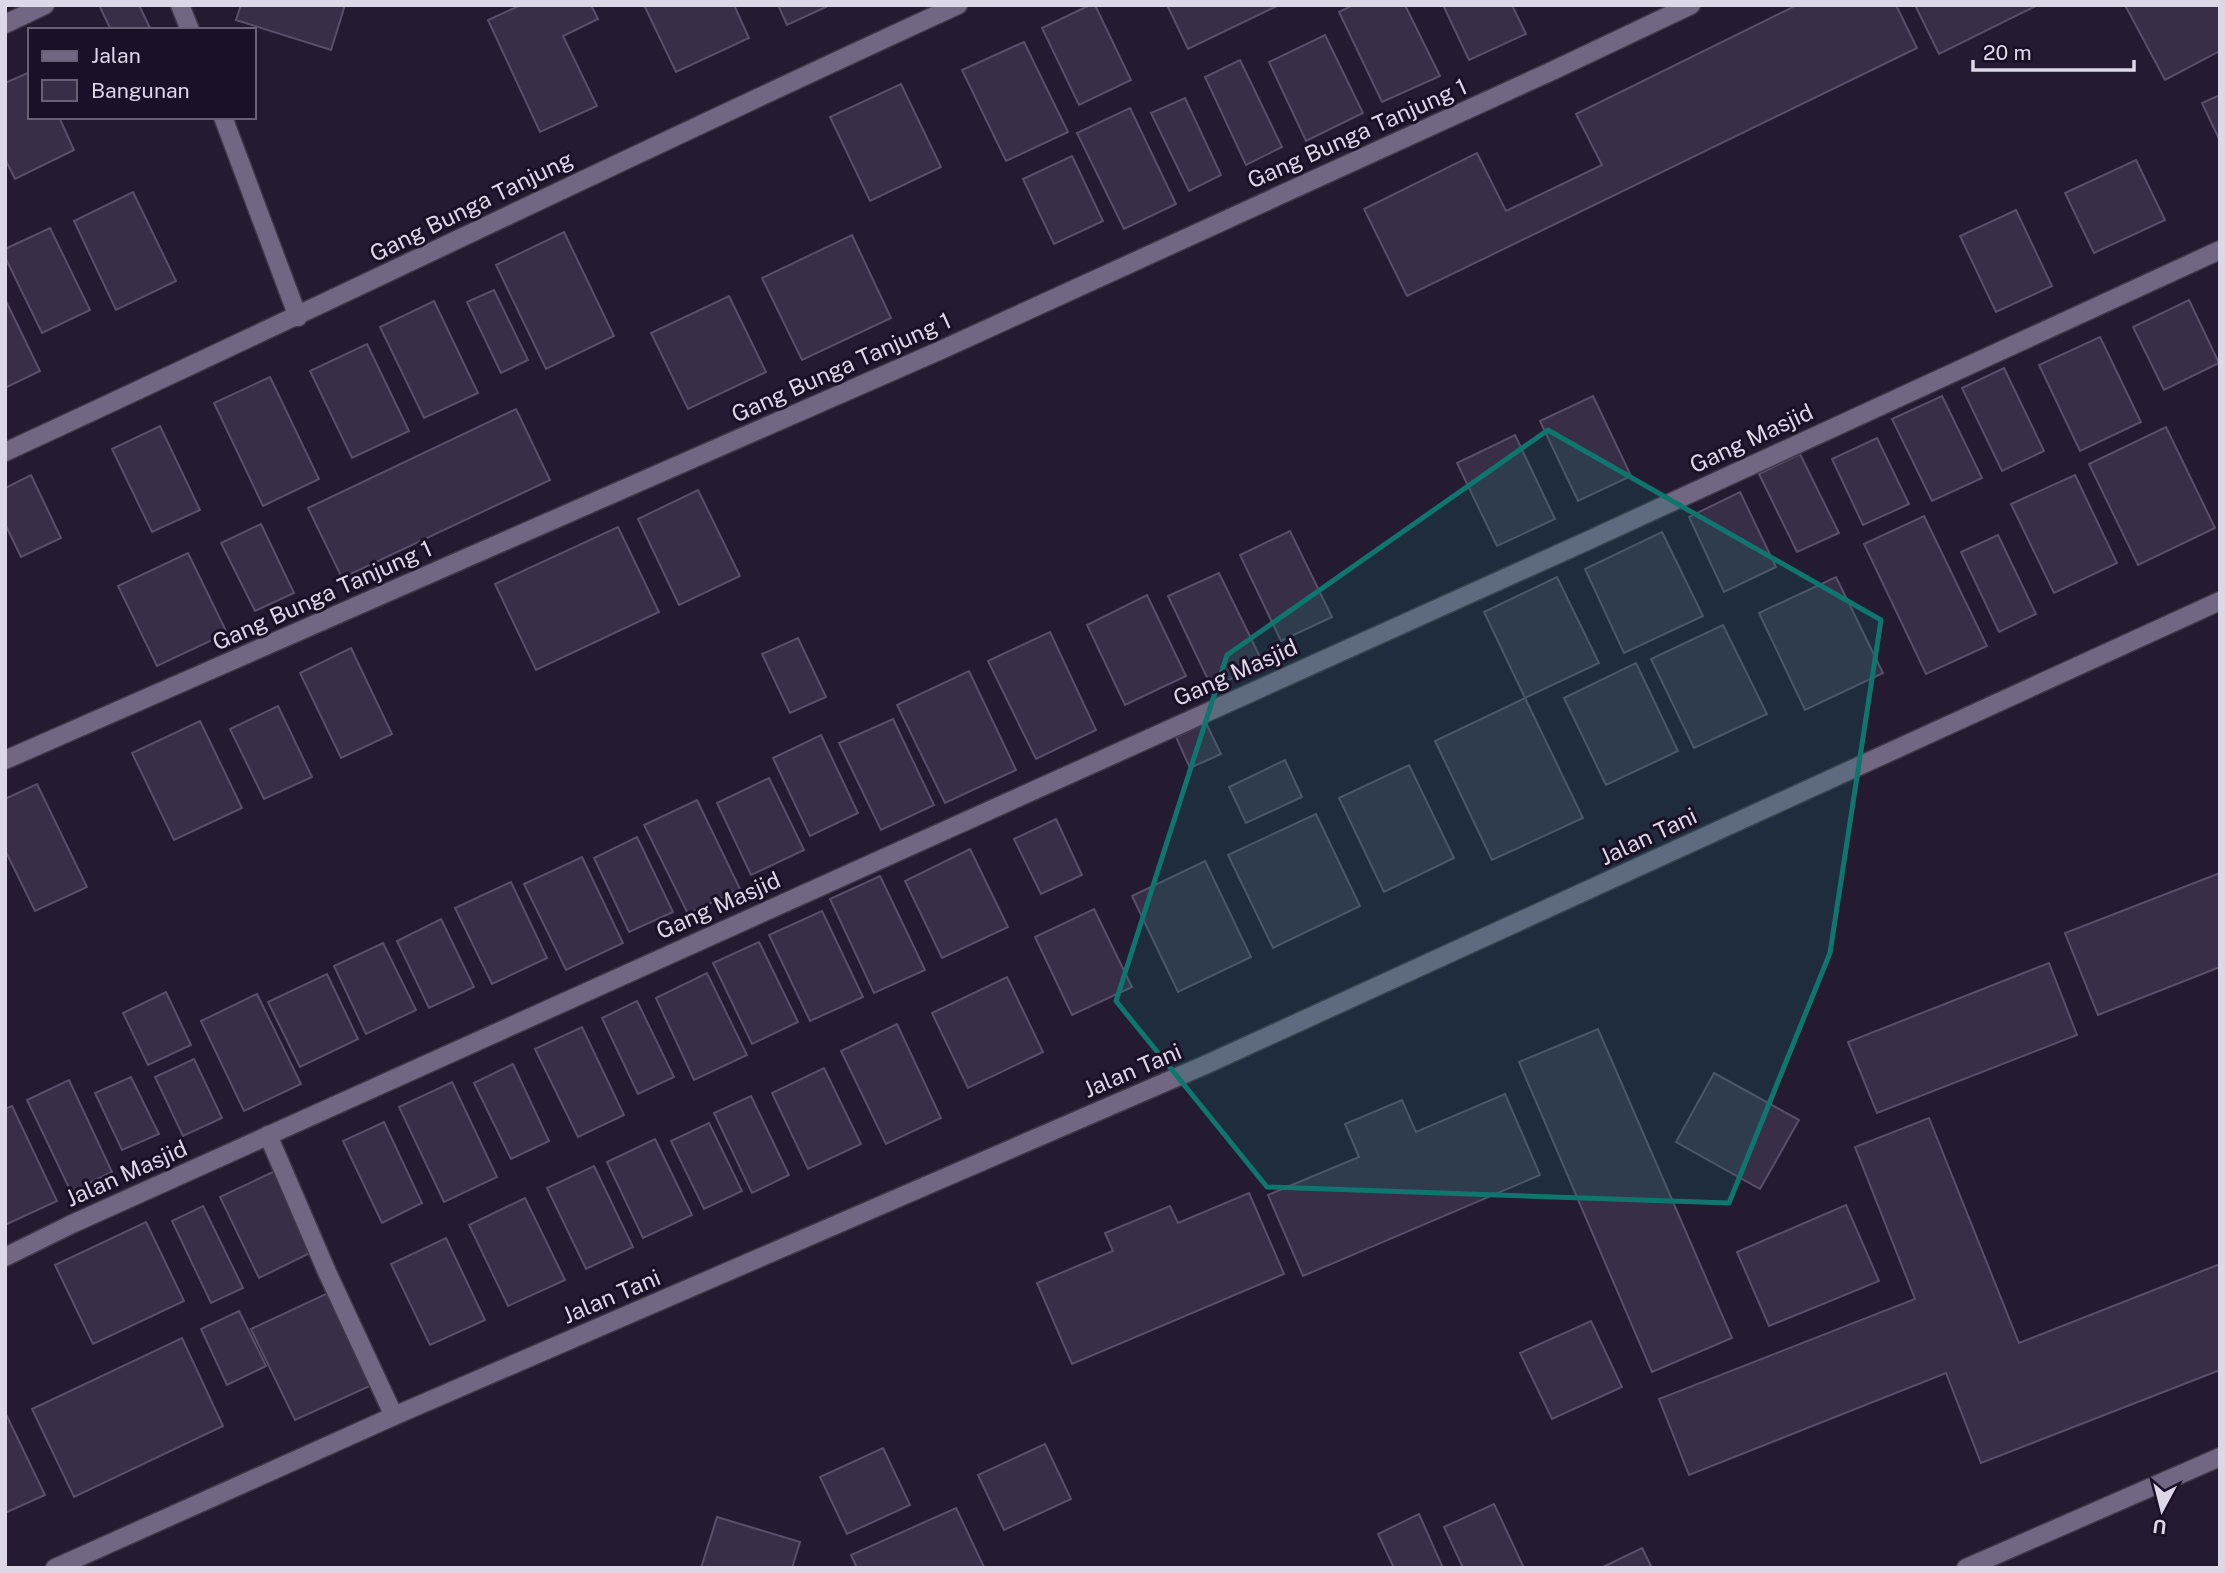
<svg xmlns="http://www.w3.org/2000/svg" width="2225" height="1573" font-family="'Public Sans',sans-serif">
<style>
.building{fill:#382e47;stroke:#594f6a;stroke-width:2}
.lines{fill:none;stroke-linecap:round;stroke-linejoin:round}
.minor-casing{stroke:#3f374a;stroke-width:21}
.minor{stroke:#726783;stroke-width:18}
.marked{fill:#0f766e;fill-opacity:0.2;stroke:#0f766e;stroke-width:5;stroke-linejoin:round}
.labels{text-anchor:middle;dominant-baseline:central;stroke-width:6;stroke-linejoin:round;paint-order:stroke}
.street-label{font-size:23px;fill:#ddd7e7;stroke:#1a1027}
</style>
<rect width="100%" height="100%" fill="#241a31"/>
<path class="building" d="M 99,5 L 139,5 L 151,30 L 111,30 Z
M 241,5 L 345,5 L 331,50 L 236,20 Z
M 521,5 L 591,5 L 598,19 L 563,36 L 597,106 L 540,132 L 488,20 Z
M 644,5 L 734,5 L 749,38 L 676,72 Z
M 778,5 L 825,5 L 826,7 L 787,25 Z
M 1090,5 L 1095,5 L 1131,80 L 1079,105 L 1042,28 Z
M 1167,5 L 1279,5 L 1188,49 Z
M 1353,5 L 1405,5 L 1440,76 L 1382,102 L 1339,12 Z
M 1443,5 L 1512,5 L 1526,34 L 1469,60 Z
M 1797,5 L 1896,5 L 1917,48 L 1407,296 L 1364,209 L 1477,153 L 1506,211 L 1602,165 L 1576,114 Z
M 1915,5 L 2038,5 L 1939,54 Z
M 2125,5 L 2220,5 L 2220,51 L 2165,80 Z
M 1325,35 L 1363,113 L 1306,141 L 1269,62 Z
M 1024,42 L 1068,132 L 1006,161 L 962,70 Z
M 1240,60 L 1282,147 L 1246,165 L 1205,77 Z
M 30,72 L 30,117 L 59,117 L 74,150 L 15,179 L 5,159 L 5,83 Z
M 901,84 L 941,167 L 870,201 L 830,117 Z
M 2220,95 L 2220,141 L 2202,103 Z
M 1185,98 L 1221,175 L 1189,191 L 1151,113 Z
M 1130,108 L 1176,204 L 1124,229 L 1077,133 Z
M 1072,156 L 1103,221 L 1054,244 L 1023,179 Z
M 2136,160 L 2165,220 L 2094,253 L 2065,193 Z
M 133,192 L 176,281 L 116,310 L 74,221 Z
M 2016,210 L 2052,286 L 1996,312 L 1960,236 Z
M 50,228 L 90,310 L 42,333 L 5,257 L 5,249 Z
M 564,232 L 614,336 L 546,369 L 496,265 Z
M 852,235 L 891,318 L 802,360 L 762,278 Z
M 494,290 L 528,360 L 501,373 L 467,302 Z
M 729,296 L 766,372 L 688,409 L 651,333 Z
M 5,299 L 40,371 L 5,388 Z
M 2189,300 L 2219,363 L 2164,390 L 2133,327 Z
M 434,301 L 478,393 L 424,418 L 380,327 Z
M 2100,337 L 2141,422 L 2080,451 L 2039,365 Z
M 367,344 L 409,431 L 352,458 L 310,371 Z
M 2004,368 L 2044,451 L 2002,471 L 1962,388 Z
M 270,377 L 319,479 L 263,506 L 214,403 Z
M 1593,396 L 1631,476 L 1578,501 L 1540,421 Z
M 1942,396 L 1982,478 L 1932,501 L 1892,419 Z
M 516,409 L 550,480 L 342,578 L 308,508 Z
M 160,426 L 200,510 L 152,532 L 112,449 Z
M 2166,427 L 2215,528 L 2138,565 L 2089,464 Z
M 1515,435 L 1555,519 L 1497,546 L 1457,463 Z
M 1877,438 L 1909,504 L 1863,525 L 1832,459 Z
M 1800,454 L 1839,533 L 1797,552 L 1759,474 Z
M 31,475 L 61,538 L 21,557 L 5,524 L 5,488 Z
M 2075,475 L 2117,563 L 2054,593 L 2011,504 Z
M 698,490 L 740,576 L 679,605 L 638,519 Z
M 1740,492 L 1776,567 L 1724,592 L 1689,517 Z
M 1924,516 L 1987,646 L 1926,674 L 1864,544 Z
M 261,524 L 294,593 L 255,611 L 221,543 Z
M 618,527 L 659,612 L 536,670 L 495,584 Z
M 1290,531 L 1332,617 L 1281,641 L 1240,555 Z
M 1662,532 L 1703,616 L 1624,653 L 1585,569 Z
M 1998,535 L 2036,614 L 1999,632 L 1961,552 Z
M 188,553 L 227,633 L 157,666 L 118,586 Z
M 1219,573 L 1263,663 L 1212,688 L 1168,596 Z
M 1557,577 L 1599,663 L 1525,698 L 1484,612 Z
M 1836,577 L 1883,673 L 1805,710 L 1759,613 Z
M 1147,595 L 1186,676 L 1125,705 L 1087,625 Z
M 1723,625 L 1767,714 L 1694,748 L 1651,659 Z
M 1050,632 L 1096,730 L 1036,759 L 988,661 Z
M 798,638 L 826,697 L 790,713 L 762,654 Z
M 351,648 L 392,734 L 341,758 L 300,673 Z
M 1636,663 L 1678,751 L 1606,785 L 1564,698 Z
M 969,671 L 1016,770 L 945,803 L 897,705 Z
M 1525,698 L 1583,818 L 1492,860 L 1435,741 Z
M 278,706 L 312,777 L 264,799 L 230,729 Z
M 893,719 L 934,805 L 881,830 L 839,743 Z
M 200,721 L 242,808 L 174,840 L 132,753 Z
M 1206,723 L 1221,754 L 1190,768 L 1176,737 Z
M 821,735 L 858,813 L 810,836 L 773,758 Z
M 1285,760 L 1302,797 L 1246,823 L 1229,787 Z
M 1409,765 L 1454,858 L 1384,892 L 1339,798 Z
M 769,778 L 804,850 L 751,875 L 717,803 Z
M 37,784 L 87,887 L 35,911 L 5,850 L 5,799 Z
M 697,800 L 740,889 L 688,914 L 644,825 Z
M 1316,814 L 1360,906 L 1273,948 L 1228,855 Z
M 1056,819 L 1082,875 L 1041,894 L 1014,839 Z
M 637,837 L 673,912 L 629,932 L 594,858 Z
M 970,849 L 1008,927 L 942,958 L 905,881 Z
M 582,857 L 623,943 L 566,970 L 524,884 Z
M 1205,861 L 1251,957 L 1178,992 L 1132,896 Z
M 2220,873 L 2220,967 L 2098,1015 L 2065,933 Z
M 880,876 L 925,970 L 874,993 L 830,899 Z
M 511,882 L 547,958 L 492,984 L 455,908 Z
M 1094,909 L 1132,987 L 1072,1015 L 1035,937 Z
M 822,911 L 863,997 L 810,1021 L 769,935 Z
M 441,919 L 474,987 L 429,1008 L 397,941 Z
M 759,942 L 798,1022 L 752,1044 L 713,963 Z
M 383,943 L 416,1010 L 366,1034 L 334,966 Z
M 2049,963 L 2077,1035 L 1877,1113 L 1848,1042 Z
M 707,973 L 747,1055 L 694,1080 L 656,998 Z
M 327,974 L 358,1039 L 300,1067 L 268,1002 Z
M 1007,977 L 1043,1052 L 968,1088 L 932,1013 Z
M 166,992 L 191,1045 L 148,1065 L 123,1013 Z
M 257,994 L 301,1084 L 244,1111 L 201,1021 Z
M 637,1001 L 674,1077 L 638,1094 L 602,1018 Z
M 897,1024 L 941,1118 L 886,1144 L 841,1051 Z
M 582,1027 L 624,1115 L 578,1137 L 535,1049 Z
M 1598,1029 L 1732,1338 L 1652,1372 L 1519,1062 Z
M 194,1059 L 222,1118 L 183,1136 L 155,1077 Z
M 513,1064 L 549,1141 L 511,1159 L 474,1083 Z
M 824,1068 L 861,1144 L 808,1169 L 772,1093 Z
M 1714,1073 L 1799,1120 L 1760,1189 L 1676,1142 Z
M 131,1077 L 159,1134 L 122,1150 L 95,1093 Z
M 69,1080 L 112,1172 L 71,1192 L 27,1100 Z
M 452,1082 L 497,1177 L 444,1202 L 399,1107 Z
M 1505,1094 L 1540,1175 L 1303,1276 L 1268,1195 L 1359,1157 L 1345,1124 L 1402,1100 L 1416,1132 Z
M 751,1096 L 789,1175 L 752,1193 L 714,1113 Z
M 12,1106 L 57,1201 L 5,1225 L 5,1109 Z
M 1929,1118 L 2019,1343 L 2220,1264 L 2220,1370 L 1981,1463 L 1946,1373 L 1689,1475 L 1659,1399 L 1915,1299 L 1855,1147 Z
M 384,1122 L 422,1203 L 382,1223 L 343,1141 Z
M 709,1123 L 742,1191 L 704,1209 L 671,1141 Z
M 655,1139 L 692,1215 L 643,1238 L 607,1162 Z
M 594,1166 L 633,1247 L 586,1269 L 547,1188 Z
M 275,1171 L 314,1251 L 259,1278 L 220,1197 Z
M 1249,1193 L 1284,1274 L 1072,1364 L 1037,1283 L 1113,1251 L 1105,1233 L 1170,1206 L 1178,1223 Z
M 525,1198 L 565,1280 L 508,1306 L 469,1225 Z
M 1846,1205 L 1879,1281 L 1769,1326 L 1737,1252 Z
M 203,1206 L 243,1288 L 211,1303 L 172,1221 Z
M 146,1222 L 184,1301 L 93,1344 L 55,1265 Z
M 446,1238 L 485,1320 L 430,1345 L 391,1264 Z
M 328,1293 L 372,1385 L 295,1420 L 251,1329 Z
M 239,1311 L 266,1366 L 227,1385 L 201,1329 Z
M 1591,1321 L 1622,1387 L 1552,1419 L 1520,1353 Z
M 182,1338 L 223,1426 L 74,1497 L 32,1409 Z
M 5,1412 L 45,1495 L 5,1513 Z
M 1045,1444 L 1071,1499 L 1004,1530 L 978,1475 Z
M 883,1448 L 910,1505 L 847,1534 L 820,1477 Z
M 1494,1504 L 1524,1568 L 1463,1568 L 1444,1527 Z
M 956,1508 L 984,1567 L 857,1568 L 851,1555 Z
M 1419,1514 L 1443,1568 L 1394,1568 L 1378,1534 Z
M 717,1517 L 800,1542 L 792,1568 L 701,1568 Z
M 1642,1548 L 1652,1568 L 1601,1568 Z"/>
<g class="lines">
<g class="minor-casing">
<path id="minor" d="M 180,5 L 190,30
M 5,24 L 45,5
M 223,117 L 298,317
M 5,452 C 324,305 639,151 958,5
M 5,760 L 941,350 L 1554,70 L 1691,5
M 268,1135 L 327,1272 L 394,1416
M 5,1257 L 72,1224 L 1587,541 L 2220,250
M 55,1568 L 394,1416 L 1205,1065 L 2220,601
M 1966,1568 L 2220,1457"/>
</g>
<use href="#minor" class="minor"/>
</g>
<path class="marked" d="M 1548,430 L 1881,620 L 1830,953 L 1729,1203 L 1267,1187 L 1116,1001 L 1227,655 Z"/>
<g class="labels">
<g class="street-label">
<text transform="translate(1357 133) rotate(-24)">Gang Bunga Tanjung 1</text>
<text transform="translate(471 206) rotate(-26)">Gang Bunga Tanjung</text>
<text transform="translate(841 367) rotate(-24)">Gang Bunga Tanjung 1</text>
<text transform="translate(1751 438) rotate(-25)">Gang Masjid</text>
<text transform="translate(322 595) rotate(-24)">Gang Bunga Tanjung 1</text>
<text transform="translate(1235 672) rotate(-24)">Gang Masjid</text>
<text transform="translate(1648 836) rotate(-25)">Jalan Tani</text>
<text transform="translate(718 905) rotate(-24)">Gang Masjid</text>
<text transform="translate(1132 1070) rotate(-23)">Jalan Tani</text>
<text transform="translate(126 1173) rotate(-24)">Jalan Masjid</text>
<text transform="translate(611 1296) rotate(-23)">Jalan Tani</text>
</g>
</g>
<rect width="2225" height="1573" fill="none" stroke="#ddd7e7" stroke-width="14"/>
<rect x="28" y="28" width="228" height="91" fill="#1a1027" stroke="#686074" stroke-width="2"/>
<rect x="42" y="51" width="35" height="10" fill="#726783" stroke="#686074" stroke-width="2"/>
<text x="91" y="63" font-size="21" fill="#ddd7e7">Jalan</text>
<rect x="42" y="80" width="35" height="21" fill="#382e47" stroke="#686074" stroke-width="2"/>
<text x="91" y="98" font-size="21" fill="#ddd7e7">Bangunan</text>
<g transform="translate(2162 1510) rotate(187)" stroke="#1a1027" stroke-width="5" paint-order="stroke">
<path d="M0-5L12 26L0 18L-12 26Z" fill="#ddd7e7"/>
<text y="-10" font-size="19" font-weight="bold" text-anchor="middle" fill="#ddd7e7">U</text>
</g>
<path d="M1973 60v10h161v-10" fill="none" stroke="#ddd7e7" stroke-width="3.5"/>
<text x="1983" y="60" font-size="21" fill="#ddd7e7" stroke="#1a1027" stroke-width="5" paint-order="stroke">20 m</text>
</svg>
